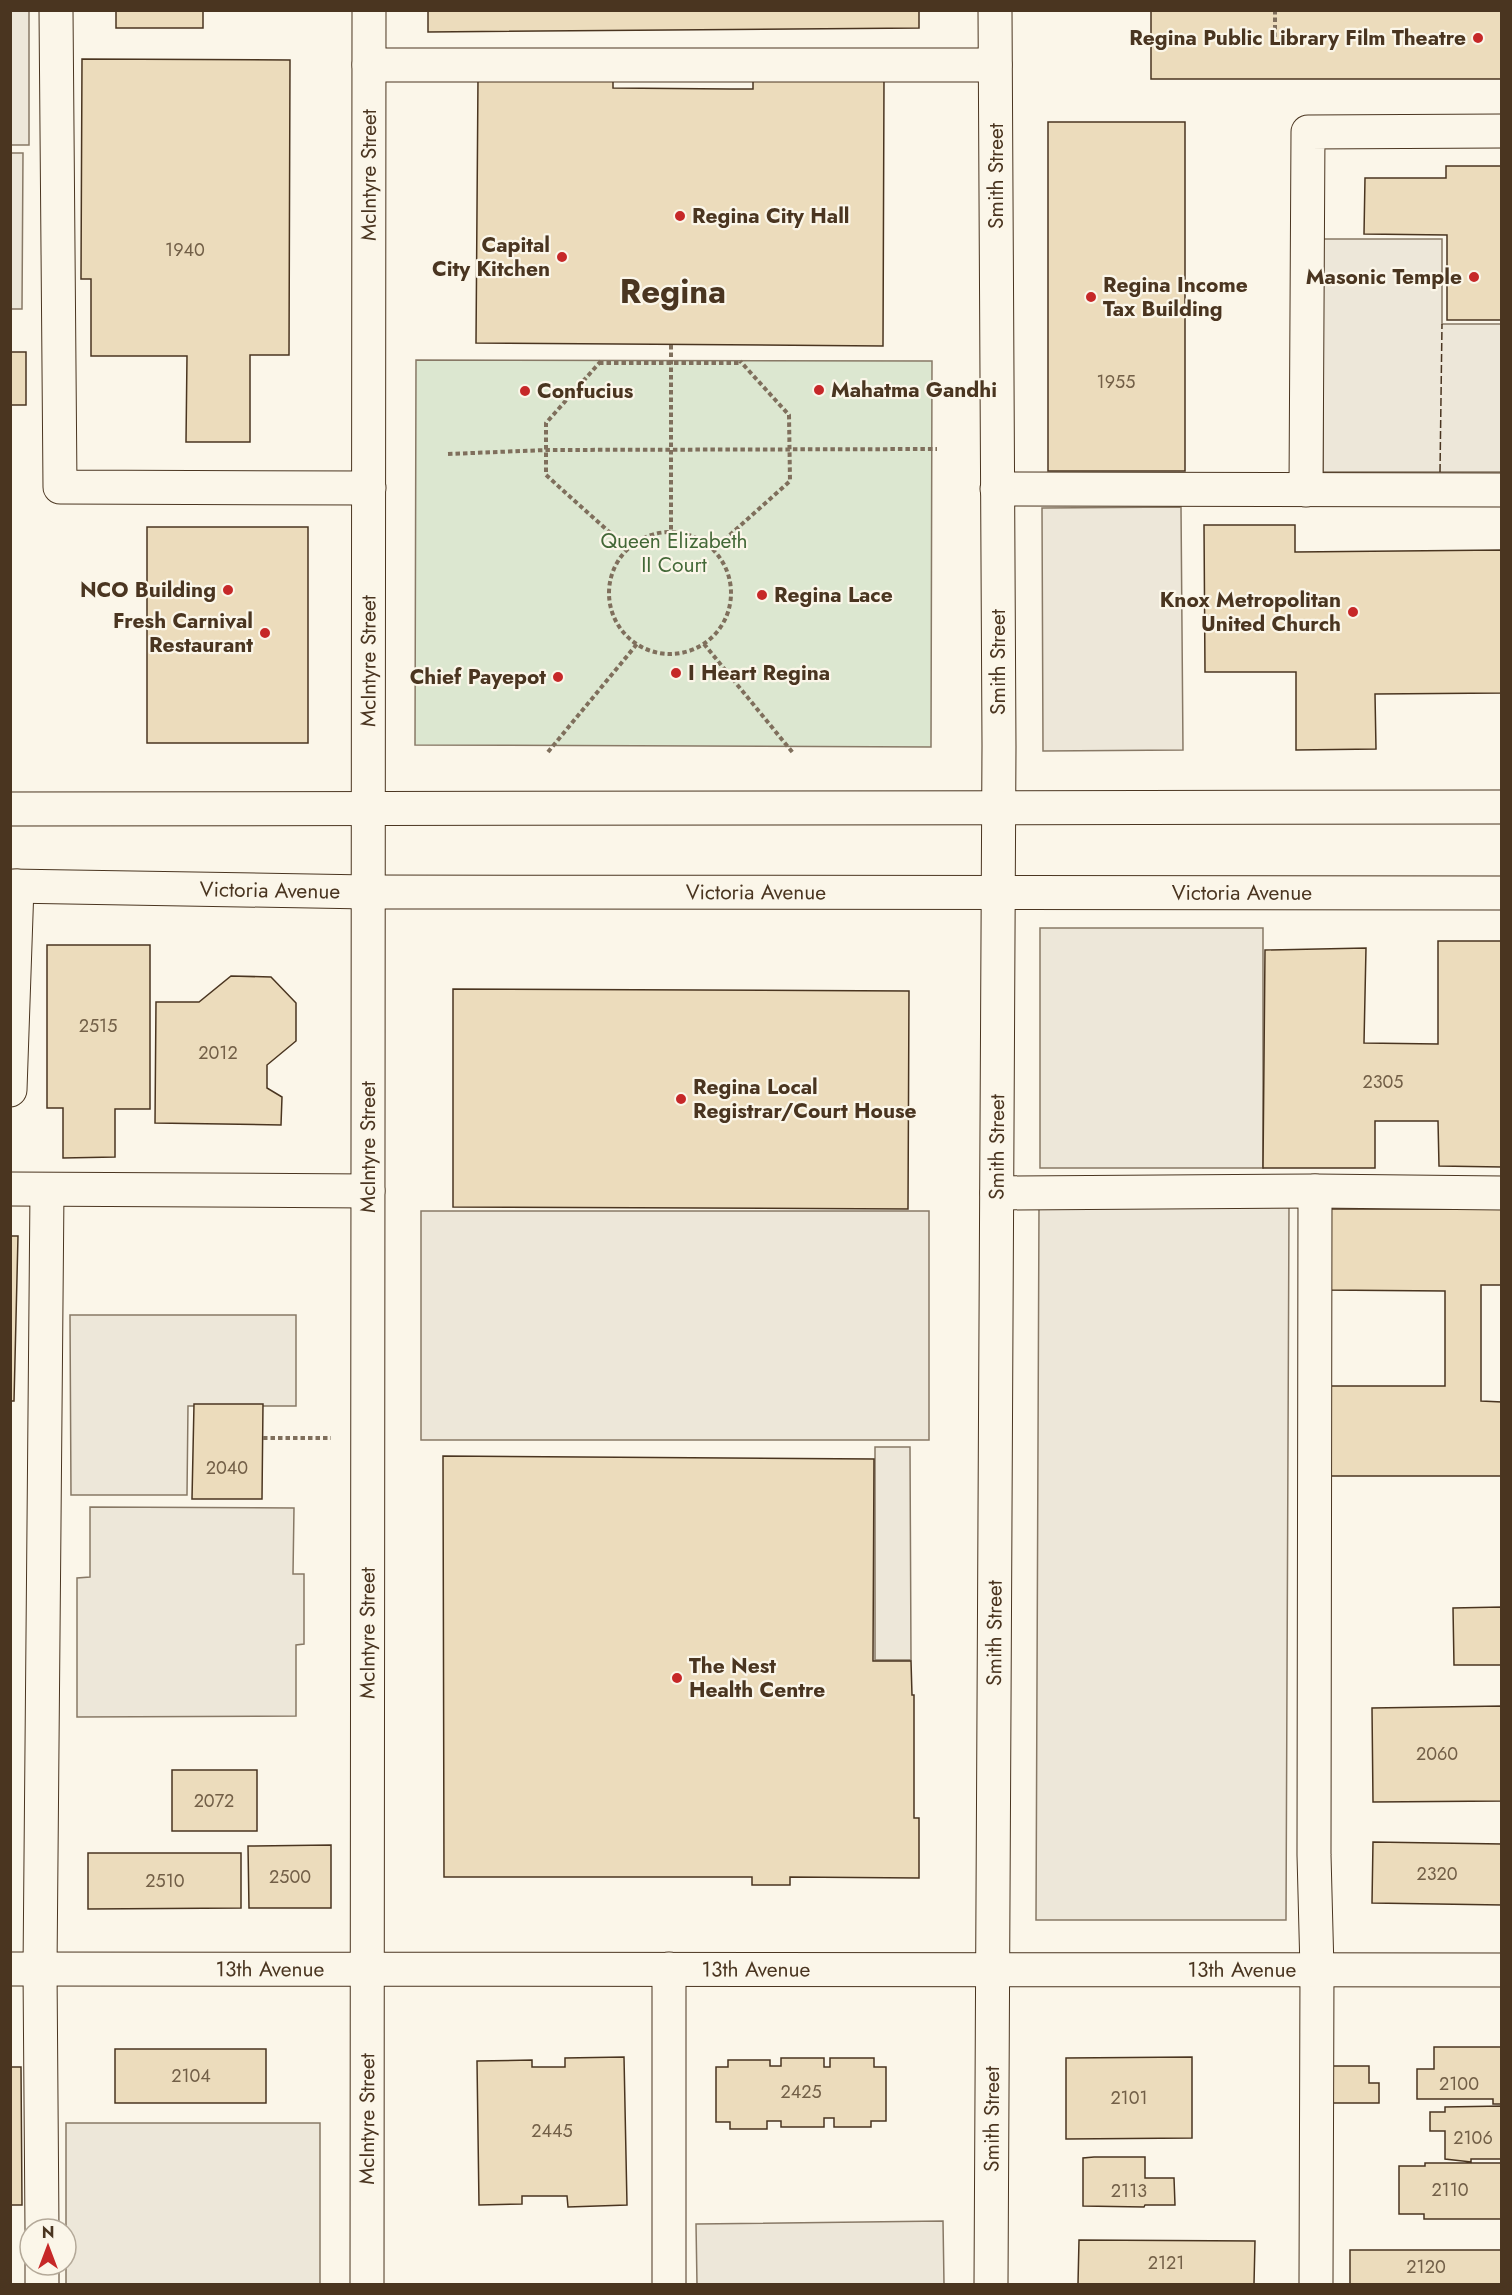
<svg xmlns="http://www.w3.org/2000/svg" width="1512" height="2295" font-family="Jost,sans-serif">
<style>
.green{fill:#dce7d0;stroke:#887966;stroke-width:1.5}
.parking{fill:#ede7d9;stroke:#887966;stroke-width:1.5}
.building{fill:#ecdcbc;stroke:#4a3520;stroke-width:1.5}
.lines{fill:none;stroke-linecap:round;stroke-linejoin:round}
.minor-casing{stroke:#4a3520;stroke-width:35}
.major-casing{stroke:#4a3520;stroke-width:35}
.path{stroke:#7f6f5c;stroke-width:4;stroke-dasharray:4.5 3;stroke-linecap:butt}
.minor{stroke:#fbf6e9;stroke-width:33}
.major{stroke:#fbf6e9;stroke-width:33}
.fence{stroke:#4a3520;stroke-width:1.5;stroke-dasharray:8 3;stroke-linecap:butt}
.poi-dot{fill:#c62828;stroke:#fbf6e9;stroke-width:2}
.labels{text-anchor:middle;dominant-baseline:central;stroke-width:4.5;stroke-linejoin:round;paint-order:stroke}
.number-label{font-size:18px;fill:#725f47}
.poi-label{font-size:21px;font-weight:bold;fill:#4a3520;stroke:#fbf6e9;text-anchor:start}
.street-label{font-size:21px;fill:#4a3520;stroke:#fbf6e9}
.park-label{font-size:21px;fill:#436837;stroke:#fbf6e9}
.town-label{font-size:33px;font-weight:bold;fill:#4a3520;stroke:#fbf6e9}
</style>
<rect width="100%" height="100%" fill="#fbf6e9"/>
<path class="green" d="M 416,360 L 932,361 L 931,747 L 415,745 Z"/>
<path class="parking" d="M 11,10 L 29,11 L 29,145 L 11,145 Z
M 11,153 L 23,153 L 22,309 L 11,309 Z
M 1323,239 L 1442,239 L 1442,324 L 1501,324 L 1501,472 L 1323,472 Z
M 1181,507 L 1183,750 L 1043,751 L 1042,508 Z
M 1040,928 L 1263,928 L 1263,1168 L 1040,1168 Z
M 1039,1205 L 1289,1205 L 1286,1920 L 1036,1920 Z
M 421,1211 L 929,1211 L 929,1440 L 421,1440 Z
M 70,1315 L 296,1315 L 296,1406 L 188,1406 L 187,1495 L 71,1495 Z
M 875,1447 L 910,1447 L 911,1660 L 875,1660 Z
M 90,1507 L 294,1508 L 293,1574 L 304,1574 L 304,1644 L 296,1645 L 296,1716 L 77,1717 L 77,1578 L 90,1577 Z
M 66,2123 L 320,2123 L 320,2284 L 66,2284 Z
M 943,2221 L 944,2284 L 697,2284 L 696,2224 Z"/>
<path class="building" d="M 116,10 L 203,10 L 203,28 L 116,28 Z
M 428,10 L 919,10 L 919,28 L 428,32 Z
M 1151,10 L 1502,10 L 1502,79 L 1151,79 Z
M 82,59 L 290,60 L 289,355 L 250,355 L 250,442 L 186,442 L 187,356 L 91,356 L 91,279 L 81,279 Z
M 478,78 L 613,78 L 613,88 L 730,89 L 753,89 L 753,79 L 884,80 L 883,346 L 476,343 Z
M 1048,122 L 1185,122 L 1185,471 L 1048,471 Z
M 1446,166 L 1502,166 L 1502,320 L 1447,320 L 1447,235 L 1364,234 L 1365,178 L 1446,178 Z
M 10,352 L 26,352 L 26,405 L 10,405 Z
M 1204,525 L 1295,525 L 1295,552 L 1502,550 L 1502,693 L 1375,694 L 1376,749 L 1296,750 L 1296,672 L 1205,672 Z
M 147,527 L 308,527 L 308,743 L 147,743 Z
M 1438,941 L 1502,941 L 1502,1167 L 1439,1166 L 1438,1121 L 1375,1121 L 1375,1168 L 1263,1168 L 1265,950 L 1366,948 L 1364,1043 L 1438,1044 Z
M 47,945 L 150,945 L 150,1109 L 115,1109 L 115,1157 L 63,1158 L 63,1108 L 47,1108 Z
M 231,976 L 271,977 L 296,1003 L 296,1041 L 267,1065 L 267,1088 L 282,1097 L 281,1125 L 155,1123 L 156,1002 L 199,1002 Z
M 453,989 L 909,991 L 908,1209 L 453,1207 Z
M 1324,1209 L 1502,1209 L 1502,1285 L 1481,1285 L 1481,1401 L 1502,1402 L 1502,1476 L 1324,1476 L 1324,1386 L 1445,1386 L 1445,1291 L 1324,1290 Z
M 10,1236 L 18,1236 L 14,1401 L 10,1401 Z
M 194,1404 L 263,1404 L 262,1499 L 192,1499 Z
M 443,1456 L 874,1459 L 873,1661 L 911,1661 L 912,1695 L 914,1695 L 914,1818 L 919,1818 L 919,1878 L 790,1877 L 790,1885 L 752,1885 L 752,1877 L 444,1877 Z
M 1502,1607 L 1502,1665 L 1454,1665 L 1453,1608 Z
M 1502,1706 L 1502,1801 L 1373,1802 L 1372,1708 Z
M 172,1770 L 257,1770 L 257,1831 L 172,1831 Z
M 1373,1842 L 1502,1844 L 1502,1905 L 1372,1903 Z
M 331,1845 L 331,1908 L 249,1908 L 248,1846 Z
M 88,1853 L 241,1853 L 241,1908 L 88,1909 Z
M 1434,2047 L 1502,2047 L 1502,2104 L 1493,2104 L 1493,2099 L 1417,2099 L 1417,2069 L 1434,2069 Z
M 115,2049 L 266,2049 L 266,2103 L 115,2103 Z
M 624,2057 L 627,2205 L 568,2207 L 567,2196 L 522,2196 L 522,2204 L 479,2205 L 477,2061 L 532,2060 L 532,2067 L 565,2067 L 565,2058 Z
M 1192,2057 L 1192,2138 L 1066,2139 L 1066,2058 Z
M 781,2058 L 824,2058 L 824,2067 L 830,2067 L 830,2058 L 874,2058 L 874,2067 L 886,2067 L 886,2121 L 871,2121 L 871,2127 L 834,2127 L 834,2118 L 824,2118 L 824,2127 L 781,2127 L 781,2121 L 767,2121 L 767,2129 L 730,2129 L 730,2122 L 716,2122 L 716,2067 L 728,2067 L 728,2060 L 770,2060 L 770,2066 L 781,2066 Z
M 1332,2066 L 1369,2066 L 1369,2083 L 1379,2083 L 1379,2103 L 1332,2103 Z
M 10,2067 L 21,2067 L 22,2205 L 10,2205 Z
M 1502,2106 L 1502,2159 L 1471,2159 L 1471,2162 L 1445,2159 L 1445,2131 L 1430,2131 L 1430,2112 L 1445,2112 L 1445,2107 Z
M 1094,2157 L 1145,2157 L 1145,2178 L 1174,2178 L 1175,2205 L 1145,2205 L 1144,2207 L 1083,2206 L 1083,2158 Z
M 1425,2163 L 1502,2163 L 1502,2219 L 1424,2219 L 1424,2214 L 1399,2214 L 1399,2166 L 1425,2166 Z
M 1079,2240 L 1255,2241 L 1254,2284 L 1078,2284 Z
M 1350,2250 L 1502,2250 L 1502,2284 L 1350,2284 Z"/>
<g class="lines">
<g class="minor-casing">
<g id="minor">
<path d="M 56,10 L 60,487 L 369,488"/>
<path d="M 369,65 L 995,65"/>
<path d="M 997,489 L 1502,490"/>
<path d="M 1306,490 L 1308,132 L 1502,131"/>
<path d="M 10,1090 L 17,886"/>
<path d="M 10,1189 L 368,1191"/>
<path d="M 1315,1191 L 1314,1855 L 1317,1970 L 1316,2284"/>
<path d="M 997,1193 L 1315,1191 L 1502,1193"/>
<path id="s1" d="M 10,1969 L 1502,1970"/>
<path d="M 669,1969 L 669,2284"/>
<path d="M 42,2229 L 40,1969 L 47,1190"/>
<path d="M 42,2265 L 42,2284"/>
<path id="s2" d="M 367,2284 L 369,10"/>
<path id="s3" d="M 991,2284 L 999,746 L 995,10"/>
</g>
</g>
<g class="major-casing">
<g id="major">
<path d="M 10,809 L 1502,807"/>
<path id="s4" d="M 10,886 L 368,892 L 1502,893"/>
</g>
</g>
<path class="path" d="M 1275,10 L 1275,41
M 671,345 L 671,531
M 601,361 L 546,423 L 546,475 L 628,549
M 599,363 L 741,363
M 448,454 L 546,450 L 937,449
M609 593a61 61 0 1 1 122 0a61 61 0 1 1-122 0Z
M 713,550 L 790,481 L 789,415 L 740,361
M 704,644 L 793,753
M 548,752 L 637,644
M 263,1438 L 331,1438"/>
<use href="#minor" class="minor"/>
<use href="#major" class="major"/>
<path class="fence" d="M 1440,472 L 1442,324"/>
</g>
<g class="poi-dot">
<circle cx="1478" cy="38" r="6"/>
<circle cx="680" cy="216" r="6"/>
<circle cx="562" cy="257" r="6"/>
<circle cx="1474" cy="277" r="6"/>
<circle cx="1091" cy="297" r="6"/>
<circle cx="819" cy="390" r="6"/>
<circle cx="525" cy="391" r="6"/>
<circle cx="228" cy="590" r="6"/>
<circle cx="762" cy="595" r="6"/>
<circle cx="1353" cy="612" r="6"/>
<circle cx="265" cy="633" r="6"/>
<circle cx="676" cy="673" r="6"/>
<circle cx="558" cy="677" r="6"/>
<circle cx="681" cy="1099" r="6"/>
<circle cx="677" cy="1678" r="6"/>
</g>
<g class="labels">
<g class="number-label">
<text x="185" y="250">1940</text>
<text x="1116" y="382">1955</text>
<text x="98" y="1026">2515</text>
<text x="218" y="1053">2012</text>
<text x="1383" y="1082">2305</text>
<text x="227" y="1468">2040</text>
<text x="1437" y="1754">2060</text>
<text x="214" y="1801">2072</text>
<text x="1437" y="1874">2320</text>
<text x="290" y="1877">2500</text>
<text x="165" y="1881">2510</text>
<text x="191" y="2076">2104</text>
<text x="1459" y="2084">2100</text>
<text x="801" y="2092">2425</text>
<text x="1129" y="2098">2101</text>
<text x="552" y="2131">2445</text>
<text x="1473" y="2138">2106</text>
<text x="1450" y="2190">2110</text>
<text x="1129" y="2191">2113</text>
<text x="1166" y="2263">2121</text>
<text x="1426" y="2267">2120</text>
</g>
<g class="poi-label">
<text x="1466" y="38" text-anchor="end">Regina Public Library Film Theatre</text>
<text x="692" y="216">Regina City Hall</text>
<text x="550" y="245" text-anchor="end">Capital<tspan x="550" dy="24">City Kitchen</tspan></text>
<text x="1462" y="277" text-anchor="end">Masonic Temple</text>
<text x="1103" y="285">Regina Income<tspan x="1103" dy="24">Tax Building</tspan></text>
<text x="831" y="390">Mahatma Gandhi</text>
<text x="537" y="391">Confucius</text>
<text x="216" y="590" text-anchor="end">NCO Building</text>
<text x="774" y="595">Regina Lace</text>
<text x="1341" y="600" text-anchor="end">Knox Metropolitan<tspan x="1341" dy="24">United Church</tspan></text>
<text x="253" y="621" text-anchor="end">Fresh Carnival<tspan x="253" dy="24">Restaurant</tspan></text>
<text x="688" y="673">I Heart Regina</text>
<text x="546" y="677" text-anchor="end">Chief Payepot</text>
<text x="693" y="1087">Regina Local<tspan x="693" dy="24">Registrar/Court House</tspan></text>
<text x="689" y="1666">The Nest<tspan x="689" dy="24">Health Centre</tspan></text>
</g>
<g class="street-label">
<text stroke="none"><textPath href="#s2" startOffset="2109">McIntyre Street</textPath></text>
<text transform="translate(996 176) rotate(-90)">Smith Street</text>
<text stroke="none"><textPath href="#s2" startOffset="1623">McIntyre Street</textPath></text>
<text transform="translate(998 662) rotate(-90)">Smith Street</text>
<text stroke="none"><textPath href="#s4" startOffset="260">Victoria Avenue</textPath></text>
<text stroke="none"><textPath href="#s4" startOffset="746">Victoria Avenue</textPath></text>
<text stroke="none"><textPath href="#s4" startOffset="1232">Victoria Avenue</textPath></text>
<text stroke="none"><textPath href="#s2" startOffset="1137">McIntyre Street</textPath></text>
<text stroke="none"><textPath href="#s3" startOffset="1137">Smith Street</textPath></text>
<text stroke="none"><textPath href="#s2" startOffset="651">McIntyre Street</textPath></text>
<text stroke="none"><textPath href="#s3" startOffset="651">Smith Street</textPath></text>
<text stroke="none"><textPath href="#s1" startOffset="260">13th Avenue</textPath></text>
<text stroke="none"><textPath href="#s1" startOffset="746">13th Avenue</textPath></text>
<text stroke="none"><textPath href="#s1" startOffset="1232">13th Avenue</textPath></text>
<text stroke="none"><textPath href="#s2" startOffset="165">McIntyre Street</textPath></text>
<text stroke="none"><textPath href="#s3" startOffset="165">Smith Street</textPath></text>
</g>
<g class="park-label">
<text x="674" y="541">Queen Elizabeth<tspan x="674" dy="24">II Court</tspan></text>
</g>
<g class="town-label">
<text x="673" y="291">Regina</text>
</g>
</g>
<rect width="1512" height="2295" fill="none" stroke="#4a3520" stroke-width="24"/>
<g transform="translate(48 2247)"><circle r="28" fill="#fbf6e9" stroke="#b4a999" stroke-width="1.5"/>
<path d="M0-4.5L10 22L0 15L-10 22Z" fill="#c62828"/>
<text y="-9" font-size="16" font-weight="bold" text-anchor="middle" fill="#4a3520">N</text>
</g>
</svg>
